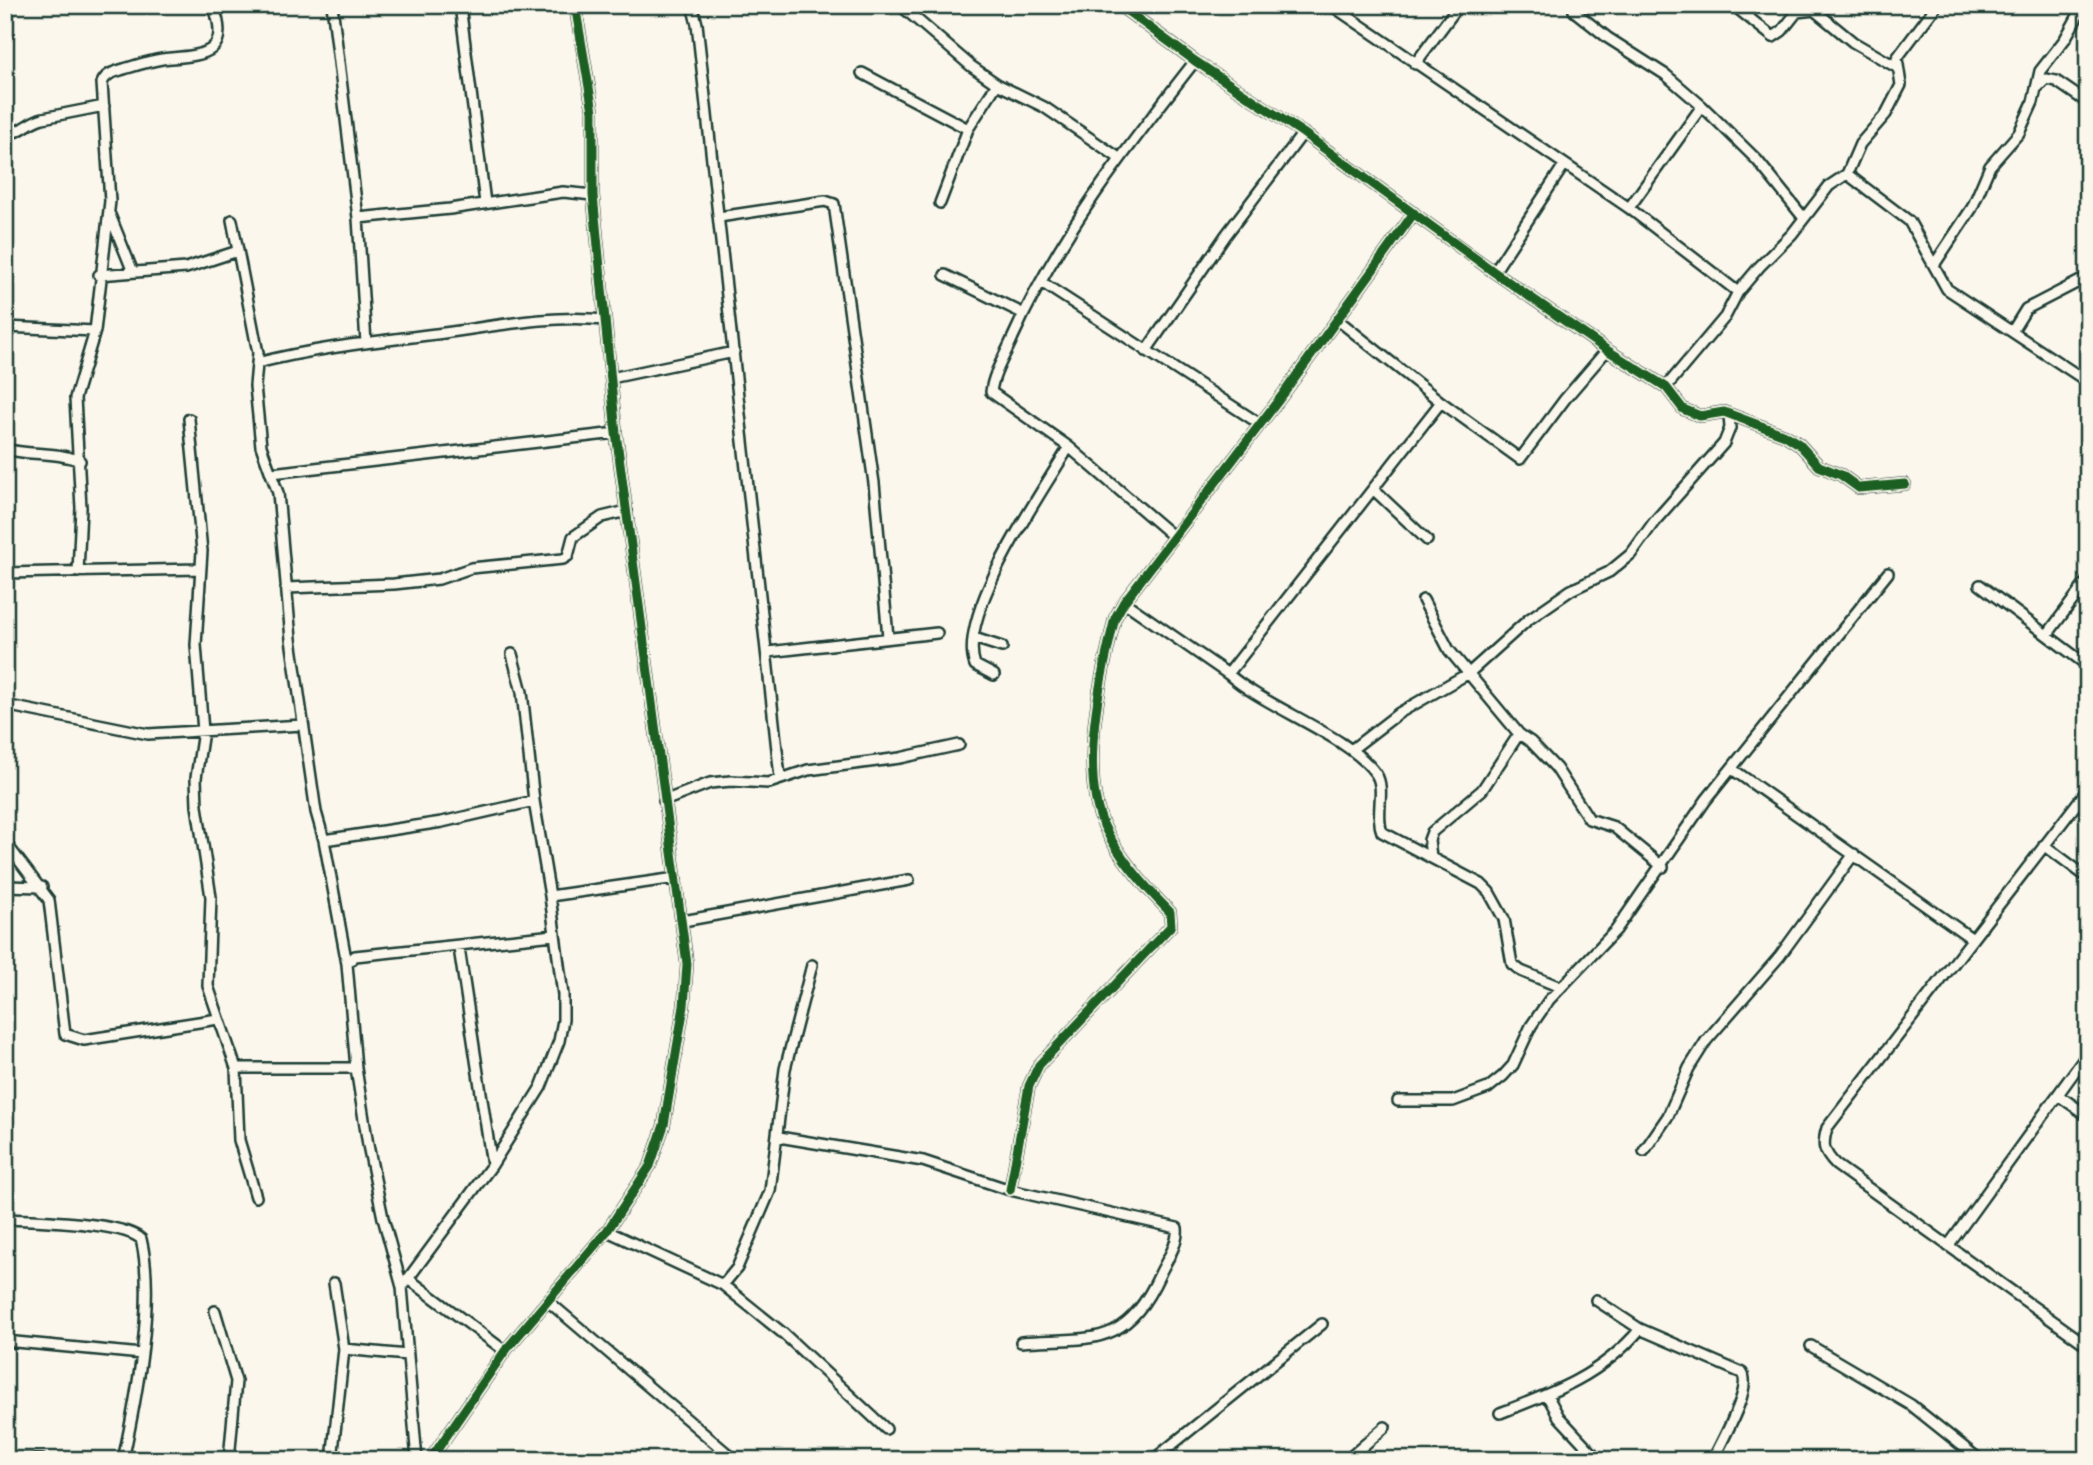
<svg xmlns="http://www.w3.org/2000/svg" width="2093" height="1465" font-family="'Patrick Hand',sans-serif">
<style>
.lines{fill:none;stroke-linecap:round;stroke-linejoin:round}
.street-casing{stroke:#1f3d34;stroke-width:14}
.street{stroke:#fbf7ec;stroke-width:9}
.cycleway-casing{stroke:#fbf7ec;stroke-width:13}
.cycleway{stroke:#1b5e20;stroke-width:9}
</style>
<rect width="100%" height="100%" fill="#fbf7ec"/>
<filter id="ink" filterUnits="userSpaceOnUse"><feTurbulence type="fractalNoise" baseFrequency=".0143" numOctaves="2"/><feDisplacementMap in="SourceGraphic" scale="14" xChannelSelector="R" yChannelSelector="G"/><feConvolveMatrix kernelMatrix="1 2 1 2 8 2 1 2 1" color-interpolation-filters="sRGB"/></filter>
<g filter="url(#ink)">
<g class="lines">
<g class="street-casing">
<path id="street" d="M 332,5 L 358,218 L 366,343
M 460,5 L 485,203
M 692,5 L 697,24 L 780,777
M 900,5 L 971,66 L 997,84 L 1044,107 L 1119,158
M 1119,5 L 1195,61 L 1303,133 L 1494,272 L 1607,350 L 1666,387 L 1683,409 L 1700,416 L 1724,412 L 1785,435 L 1799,444 L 1819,466 L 1841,475 L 1859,488 L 1905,484
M 1331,5 L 1629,208 L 1738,292
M 1733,5 L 1773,37 L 1782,31 L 1797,12 L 1814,10 L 1853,42 L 1898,68
M 1574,11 L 1608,38 L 1666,75 L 1702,106 L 1757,160 L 1803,217
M 1415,64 L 1459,5
M 862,73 L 968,129
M 2038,87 L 2046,79 L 2056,81 L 2088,103
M 5,134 C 24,132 27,122 43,118 L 104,106
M 1847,174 L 1909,221 L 1947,289 L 2088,382
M 940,203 L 968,129 L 997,84
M 1629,208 L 1702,106
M 110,215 L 133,272
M 719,217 L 825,201 L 834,204 L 874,483 L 888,637
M 358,218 L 450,209 L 563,192 L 593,195
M 232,220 L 258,353 L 255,386 L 261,446 L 278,493 L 291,639 L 316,812 L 324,840
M 1934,265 L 1972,208 L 1990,166 L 2019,133 L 2033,102 L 2040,71 L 2065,39 L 2084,5
M 1494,272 L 1564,165
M 99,275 L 186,268 L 238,251
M 945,275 L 1024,314
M 1041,282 L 1260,424
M 1338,320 L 1441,402 L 1520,459 L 1565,399 L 1607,350
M 5,327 L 95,331
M 2013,330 L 2026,309 L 2088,277
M 1146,351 L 1226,235 L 1303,133
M 257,363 C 319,347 381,341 444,333 C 496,326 552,314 605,320
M 611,378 L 734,352
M 1666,387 L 1725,317 L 1738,292 L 1760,266 L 1792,234 L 1829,186 L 1847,174 L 1860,144 L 1886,114 L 1901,85 L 1897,58 L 1937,5
M 189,419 L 202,551 L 196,645 L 203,731 L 196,778 L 197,806 L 211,897 L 208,986 L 236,1068 L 239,1140 L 256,1197
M 5,449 C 30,456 56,451 80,461
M 272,473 L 616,433
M 1373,489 L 1427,540
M 1174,537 L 1069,447 L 991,392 C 993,373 1006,354 1013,337 C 1059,235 1126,149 1195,61
M 78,572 L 81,508 L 75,398 L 95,331 L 110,201 L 102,83 C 106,73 115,72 124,69 C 137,65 149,61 162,59 C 201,55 233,57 213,5
M 5,573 L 199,569
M 1980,585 L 2088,666
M 286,588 L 394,584 L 439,579 L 471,568 L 563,559 L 568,556 L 573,537 L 602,517 L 627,511
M 1423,600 L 1449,650 L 1519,734 L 1531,742 L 1556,768 L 1589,819 L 1614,827 L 1663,867
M 1124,602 L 1228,674 L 1441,402
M 2047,635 L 2088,580
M 974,638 L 1002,647
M 768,652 L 937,633
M 1228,674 C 1266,708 1350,736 1376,774 C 1386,789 1375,815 1382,832 L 1481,884 L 1489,892 L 1504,919 L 1512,964 L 1521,971 L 1560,987
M 994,675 L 975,665 C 956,615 1042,492 1069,447
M 5,705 L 148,734 L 303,725
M 1351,750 L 1399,713 L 1469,673 L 1529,619 L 1571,590 L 1609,572 L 1631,554 L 1654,522 L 1724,443 L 1730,428 L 1729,414
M 1732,769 L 1971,938
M 2088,789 L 1827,1128 C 1822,1145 1823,1152 1836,1165 L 2088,1346
M 664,801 L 710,783 L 731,781 L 769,783 L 808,770 L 900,758 L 959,745
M 5,842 L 49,900 L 65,1034 L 84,1040 L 218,1019
M 2044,845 L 2088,878
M 1431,857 L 1429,840 L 1432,832 L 1482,790 L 1519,734
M 5,886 L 42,887
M 550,896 L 676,878
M 683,921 L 909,880
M 459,948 L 492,1165
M 347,964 L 355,956 L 554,935
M 236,1068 L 356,1068
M 2058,1095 L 2088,1116
M 1398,1101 L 1453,1101 L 1488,1088 L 1503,1076 L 1513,1065 L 1531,1026 L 1549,1000 L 1616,930 L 1706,800 L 1888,573
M 779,1137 L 923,1161 L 1010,1190 L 1177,1228 C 1179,1243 1166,1261 1160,1274 C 1125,1349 1093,1337 1021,1342
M 1644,1151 L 1668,1116 L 1689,1068 L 1706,1041 L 1779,957 L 1854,854
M 1010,1190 L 1029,1086 L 1039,1065 L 1171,926 L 1170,912 C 1145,887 1120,859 1105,828 C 1078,774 1101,674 1115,618 L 1124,602 L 1284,393 L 1414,213
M 5,1219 C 33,1220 123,1222 141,1239 C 156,1299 136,1400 123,1460
M 607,1231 L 723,1285 L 784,1334 L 886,1429
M 1948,1246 L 2088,1053
M 410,1280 L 505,1351
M 723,1285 L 737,1268 L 770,1191 L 785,1069 L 812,965
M 402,1287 L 492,1165 L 541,1087 L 559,1041 L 563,1020 L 563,995 L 550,896 L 534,801 L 522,692 L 512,654
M 1596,1300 L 1640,1329 L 1742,1373 C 1753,1388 1721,1442 1713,1460
M 549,1302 L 735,1460
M 215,1311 L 236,1381 L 229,1460
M 5,1341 L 142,1354
M 1811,1346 L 1911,1405 L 1980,1460
M 344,1349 L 407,1355
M 1547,1395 L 1559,1417 L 1599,1460
M 1500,1413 C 1553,1393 1602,1375 1640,1329
M 5,1459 L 42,1460
M 332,1460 L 344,1349 L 334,1283
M 417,1460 L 402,1287 L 383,1218 L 368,1145 L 356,1068 L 347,964 L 324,840 L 442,822 L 534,801
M 430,1460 L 505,1351 L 607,1231 L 650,1166 L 664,1125 L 684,1006 L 687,964 L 673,860 L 616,433 L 593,195 L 593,111 L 575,5
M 1153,1460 L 1322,1324
M 1347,1460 L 1385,1427"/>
</g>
<use href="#street" class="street"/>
<g class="cycleway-casing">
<path id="cycleway" d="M 1119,5 L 1195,61 L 1303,133 L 1494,272 L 1607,350 L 1666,387 L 1683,409 L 1700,416 L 1724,412 L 1785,435 L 1799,444 L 1819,466 L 1841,475 L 1859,488 L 1905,484
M 1010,1190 L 1029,1086 L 1039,1065 L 1171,926 L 1170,912 C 1145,887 1120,859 1105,828 C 1078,774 1101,674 1115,618 L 1124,602 L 1284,393 L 1414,213
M 430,1460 L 505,1351 L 607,1231 L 650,1166 L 664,1125 L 684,1006 L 687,964 L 673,860 L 616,433 L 593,195 L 593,111 L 575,5"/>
</g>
<use href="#cycleway" class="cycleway"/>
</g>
</g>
<rect width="2093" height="1465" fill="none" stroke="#fbf7ec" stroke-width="28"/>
<rect x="14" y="14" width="2065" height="1437" fill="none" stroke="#1f3d34" stroke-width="2.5" filter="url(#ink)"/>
</svg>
